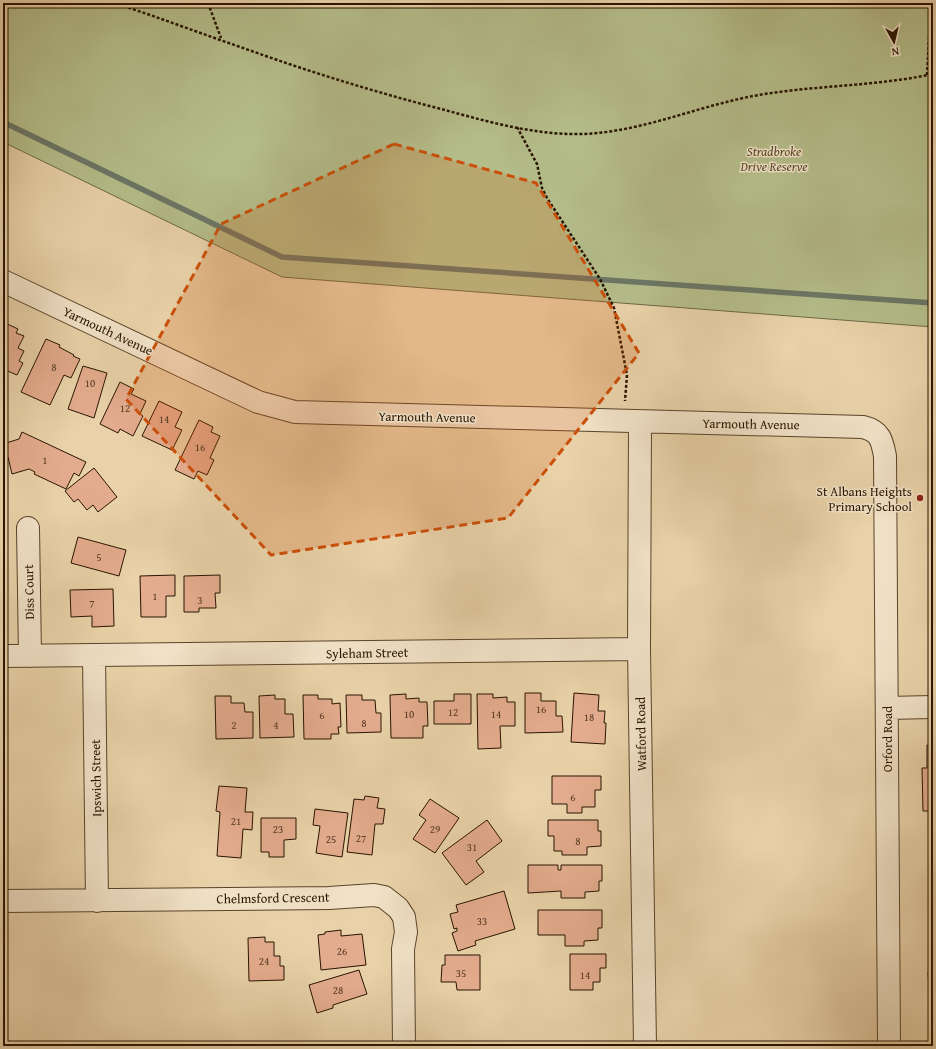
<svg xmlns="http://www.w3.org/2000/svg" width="936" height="1049" font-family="'Gentium Book Plus',serif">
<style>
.green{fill:#b4bd8a;stroke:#6e6845}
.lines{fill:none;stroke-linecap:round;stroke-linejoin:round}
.stream{stroke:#6b7666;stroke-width:5.5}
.building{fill:#e4ac8e;stroke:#291400}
.minor-casing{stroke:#59442a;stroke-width:24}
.path{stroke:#291400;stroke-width:2.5;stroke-dasharray:3 2;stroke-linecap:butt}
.minor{stroke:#f1e2c7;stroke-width:22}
.marked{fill:#cb4f0a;fill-opacity:0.2;stroke:#cb4f0a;stroke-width:3;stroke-dasharray:8 5;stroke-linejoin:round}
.poi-dot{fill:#8f2418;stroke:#f1e2c7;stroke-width:1.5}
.labels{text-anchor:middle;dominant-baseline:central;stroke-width:3;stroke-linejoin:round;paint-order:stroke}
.number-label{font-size:11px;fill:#583a24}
.park-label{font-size:13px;font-style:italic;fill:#534729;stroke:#f1e2c7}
.street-label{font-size:13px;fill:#291400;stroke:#f1e2c7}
.poi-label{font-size:13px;fill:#291400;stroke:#f1e2c7;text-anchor:end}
</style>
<rect width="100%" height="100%" fill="#e9d2a9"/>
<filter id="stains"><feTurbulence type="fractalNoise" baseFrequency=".005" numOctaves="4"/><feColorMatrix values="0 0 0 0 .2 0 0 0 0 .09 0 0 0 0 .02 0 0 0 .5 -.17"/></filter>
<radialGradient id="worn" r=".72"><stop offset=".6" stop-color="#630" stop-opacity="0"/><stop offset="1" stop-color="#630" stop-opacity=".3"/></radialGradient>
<path class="green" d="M 3,3 L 933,3 L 933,327 L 282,277 L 3,142 Z"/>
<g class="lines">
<path class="stream" d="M 3,122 L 282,257 L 933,303"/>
</g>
<path class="building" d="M 3,322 L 18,329 L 16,333 L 24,336 L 18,348 L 24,351 L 19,361 L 23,363 L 17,375 L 3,369 Z
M 46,339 L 60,345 L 59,347 L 74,355 L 73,356 L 80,359 L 71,378 L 64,375 L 50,405 L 21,392 Z
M 929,361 L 933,361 L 933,387 L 931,387 L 931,377 L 929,376 Z
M 83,366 L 107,373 L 94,418 L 68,409 Z
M 120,382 L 134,389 L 131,394 L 146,401 L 140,414 L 143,416 L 133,436 L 120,429 L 118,433 L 100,424 Z
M 159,401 L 182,412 L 175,427 L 182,430 L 172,450 L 142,436 Z
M 199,420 L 213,427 L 211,432 L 220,436 L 210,458 L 214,460 L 207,475 L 198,471 L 194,479 L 175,470 Z
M 22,432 L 86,462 L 79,476 L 74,473 L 66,489 L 34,474 L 35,472 L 29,469 L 12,474 L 8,457 L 3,458 L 3,435 L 6,443 L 19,439 Z
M 94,468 L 117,497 L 98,512 L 93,505 L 87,510 L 78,499 L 74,502 L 65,491 Z
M 78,537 L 126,550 L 119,576 L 71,563 Z
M 175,575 L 175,596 L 166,596 L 166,617 L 141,617 L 140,576 Z
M 220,575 L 220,593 L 215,593 L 216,608 L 199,608 L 199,612 L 184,612 L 184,576 Z
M 113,589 L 114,626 L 92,627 L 92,616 L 71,617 L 70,590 Z
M 525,693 L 541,693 L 541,701 L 556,701 L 556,716 L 562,716 L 563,732 L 525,733 Z
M 574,693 L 599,695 L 598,711 L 605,711 L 604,723 L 606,723 L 605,744 L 571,742 Z
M 406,694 L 406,699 L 419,698 L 419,702 L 427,702 L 428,726 L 423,726 L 423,738 L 391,738 L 390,695 Z
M 454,694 L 471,694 L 471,724 L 434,724 L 434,701 L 454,701 Z
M 477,694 L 493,694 L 493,698 L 507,697 L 507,702 L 515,702 L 515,726 L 500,726 L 501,748 L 478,749 Z
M 275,695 L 275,699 L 285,699 L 285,714 L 293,714 L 294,737 L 260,738 L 259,696 Z
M 303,695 L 318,695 L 318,699 L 332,699 L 332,704 L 340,703 L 341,727 L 338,727 L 339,734 L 331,734 L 331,739 L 304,739 Z
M 346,695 L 362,695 L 362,700 L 375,700 L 376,713 L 381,713 L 381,732 L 347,733 Z
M 215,696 L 231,696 L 231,703 L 244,703 L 245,712 L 253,712 L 253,738 L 216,739 Z
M 927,745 L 933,745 L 933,811 L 923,811 L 922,768 L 927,768 Z
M 552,776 L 601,776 L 601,790 L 595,790 L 595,807 L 582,807 L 582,813 L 567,813 L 567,804 L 552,804 Z
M 219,786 L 247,788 L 245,812 L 253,812 L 252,830 L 243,829 L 241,858 L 217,856 L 220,812 L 216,811 Z
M 365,796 L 379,798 L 377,808 L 385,809 L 383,824 L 375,824 L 372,855 L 347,852 L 354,799 L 364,800 Z
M 430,799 L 459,818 L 435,853 L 413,839 L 426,820 L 419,815 Z
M 315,809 L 348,813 L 342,857 L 316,853 L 320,826 L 313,825 Z
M 261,818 L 296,818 L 296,839 L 284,840 L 284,857 L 269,857 L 269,852 L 261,852 Z
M 930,818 L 933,818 L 933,834 L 930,834 Z
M 487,820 L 502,841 L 476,861 L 484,872 L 466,885 L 442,853 Z
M 548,820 L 598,820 L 598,831 L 601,831 L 601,846 L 587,847 L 587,855 L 562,855 L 562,851 L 554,851 L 554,836 L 548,836 Z
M 528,865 L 558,865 L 558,870 L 561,870 L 561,865 L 602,865 L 602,881 L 599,881 L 599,891 L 585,892 L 585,898 L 561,898 L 561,891 L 528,893 Z
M 930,885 L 933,885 L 933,902 L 930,902 Z
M 504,891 L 515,929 L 475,941 L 476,945 L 458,951 L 452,933 L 457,931 L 457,928 L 454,929 L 450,914 L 458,912 L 456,905 Z
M 930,905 L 933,905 L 933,925 L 931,925 Z
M 538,910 L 602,910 L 602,928 L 598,928 L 598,940 L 584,941 L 584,946 L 565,946 L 565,935 L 538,935 Z
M 341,930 L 341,936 L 362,934 L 366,965 L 321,970 L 318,935 L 325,934 L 325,932 Z
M 265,937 L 265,942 L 274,942 L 274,956 L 280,956 L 280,966 L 284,966 L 284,980 L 249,981 L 248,938 Z
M 570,954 L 606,954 L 606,968 L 600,968 L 600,982 L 593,982 L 593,990 L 570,990 Z
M 445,955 L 480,955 L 480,990 L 457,990 L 456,982 L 441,982 L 442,965 L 445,965 Z
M 359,970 L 367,994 L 333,1005 L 333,1008 L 317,1013 L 309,985 Z
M 928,972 L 933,972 L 933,988 L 929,989 Z
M 932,993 L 933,993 L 933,1010 L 932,1010 Z"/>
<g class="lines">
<g class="minor-casing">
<path id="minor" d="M 3,281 L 258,402 L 295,412 L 863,427 C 880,431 882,440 885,456 L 889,1046
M 640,422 L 639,649 L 645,1046
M 28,528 L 30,656
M 3,656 L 639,649
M 94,656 L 97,901
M 887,708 L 933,707
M 3,901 L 329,898 L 374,895 L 384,897 L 398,908 L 404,917 L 406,932 L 403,949 L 404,1046"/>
</g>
<path class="path" d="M 114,3 C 158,17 202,34 246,49 C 310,72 375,92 441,109 C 482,120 526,133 570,134 C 630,136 689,109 748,97 C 809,85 872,87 933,74
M 208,3 L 221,38
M 927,75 L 931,3
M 517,127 L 537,164 L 542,188 L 547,198 L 600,279 L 614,308 L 627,375 L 625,401"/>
<use href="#minor" class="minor"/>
</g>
<path class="marked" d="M 394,144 L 536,183 L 639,353 L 508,518 L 271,555 L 126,399 L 221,224 Z"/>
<circle class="poi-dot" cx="920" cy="498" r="4"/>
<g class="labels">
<g class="number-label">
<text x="54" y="367">8</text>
<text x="90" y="383">10</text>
<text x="125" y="408">12</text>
<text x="164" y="419">14</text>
<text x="200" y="447">16</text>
<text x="45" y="460">1</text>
<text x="99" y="557">5</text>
<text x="155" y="596">1</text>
<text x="200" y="600">3</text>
<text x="92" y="603">7</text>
<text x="541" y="709">16</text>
<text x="453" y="712">12</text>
<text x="409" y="714">10</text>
<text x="496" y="714">14</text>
<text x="322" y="715">6</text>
<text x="589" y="717">18</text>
<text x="364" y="723">8</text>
<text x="234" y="725">2</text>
<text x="276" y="725">4</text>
<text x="573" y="797">6</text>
<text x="236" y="821">21</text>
<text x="278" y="829">23</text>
<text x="435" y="829">29</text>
<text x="361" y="838">27</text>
<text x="331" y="839">25</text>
<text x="578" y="841">8</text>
<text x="472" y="847">31</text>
<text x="482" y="921">33</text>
<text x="342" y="951">26</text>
<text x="264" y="961">24</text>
<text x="461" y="973">35</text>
<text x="585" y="975">14</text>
<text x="338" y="990">28</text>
</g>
<g class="park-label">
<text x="774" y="151">Stradbroke<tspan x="774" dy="15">Drive Reserve</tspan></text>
</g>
<g class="street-label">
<text transform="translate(108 331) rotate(25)">Yarmouth Avenue</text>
<text transform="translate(427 417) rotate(1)">Yarmouth Avenue</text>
<text transform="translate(751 424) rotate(1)">Yarmouth Avenue</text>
<text transform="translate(29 592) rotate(-91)">Diss Court</text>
<text transform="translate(367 653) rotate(-1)">Syleham Street</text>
<text transform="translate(641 734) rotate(-91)">Watford Road</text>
<text transform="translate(887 739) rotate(-90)">Orford Road</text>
<text transform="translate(96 778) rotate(-91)">Ipswich Street</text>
<text transform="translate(273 898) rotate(-1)">Chelmsford Crescent</text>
</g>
<g class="poi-label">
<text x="912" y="491">St Albans Heights<tspan x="912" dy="15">Primary School</tspan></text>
</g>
</g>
<rect width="936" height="1049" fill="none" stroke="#e9d2a9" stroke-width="16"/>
<rect x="4" y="4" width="928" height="1041" fill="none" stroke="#291400" stroke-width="2"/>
<rect x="8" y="8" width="920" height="1033" fill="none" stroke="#291400"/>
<g transform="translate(894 42) rotate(172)" stroke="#f1e2c7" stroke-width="3" paint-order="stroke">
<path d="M0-3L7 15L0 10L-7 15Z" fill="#291400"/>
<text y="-6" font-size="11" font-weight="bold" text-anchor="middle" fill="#291400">N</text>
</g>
<rect width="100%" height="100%" filter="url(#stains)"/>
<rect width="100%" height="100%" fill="url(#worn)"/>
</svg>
